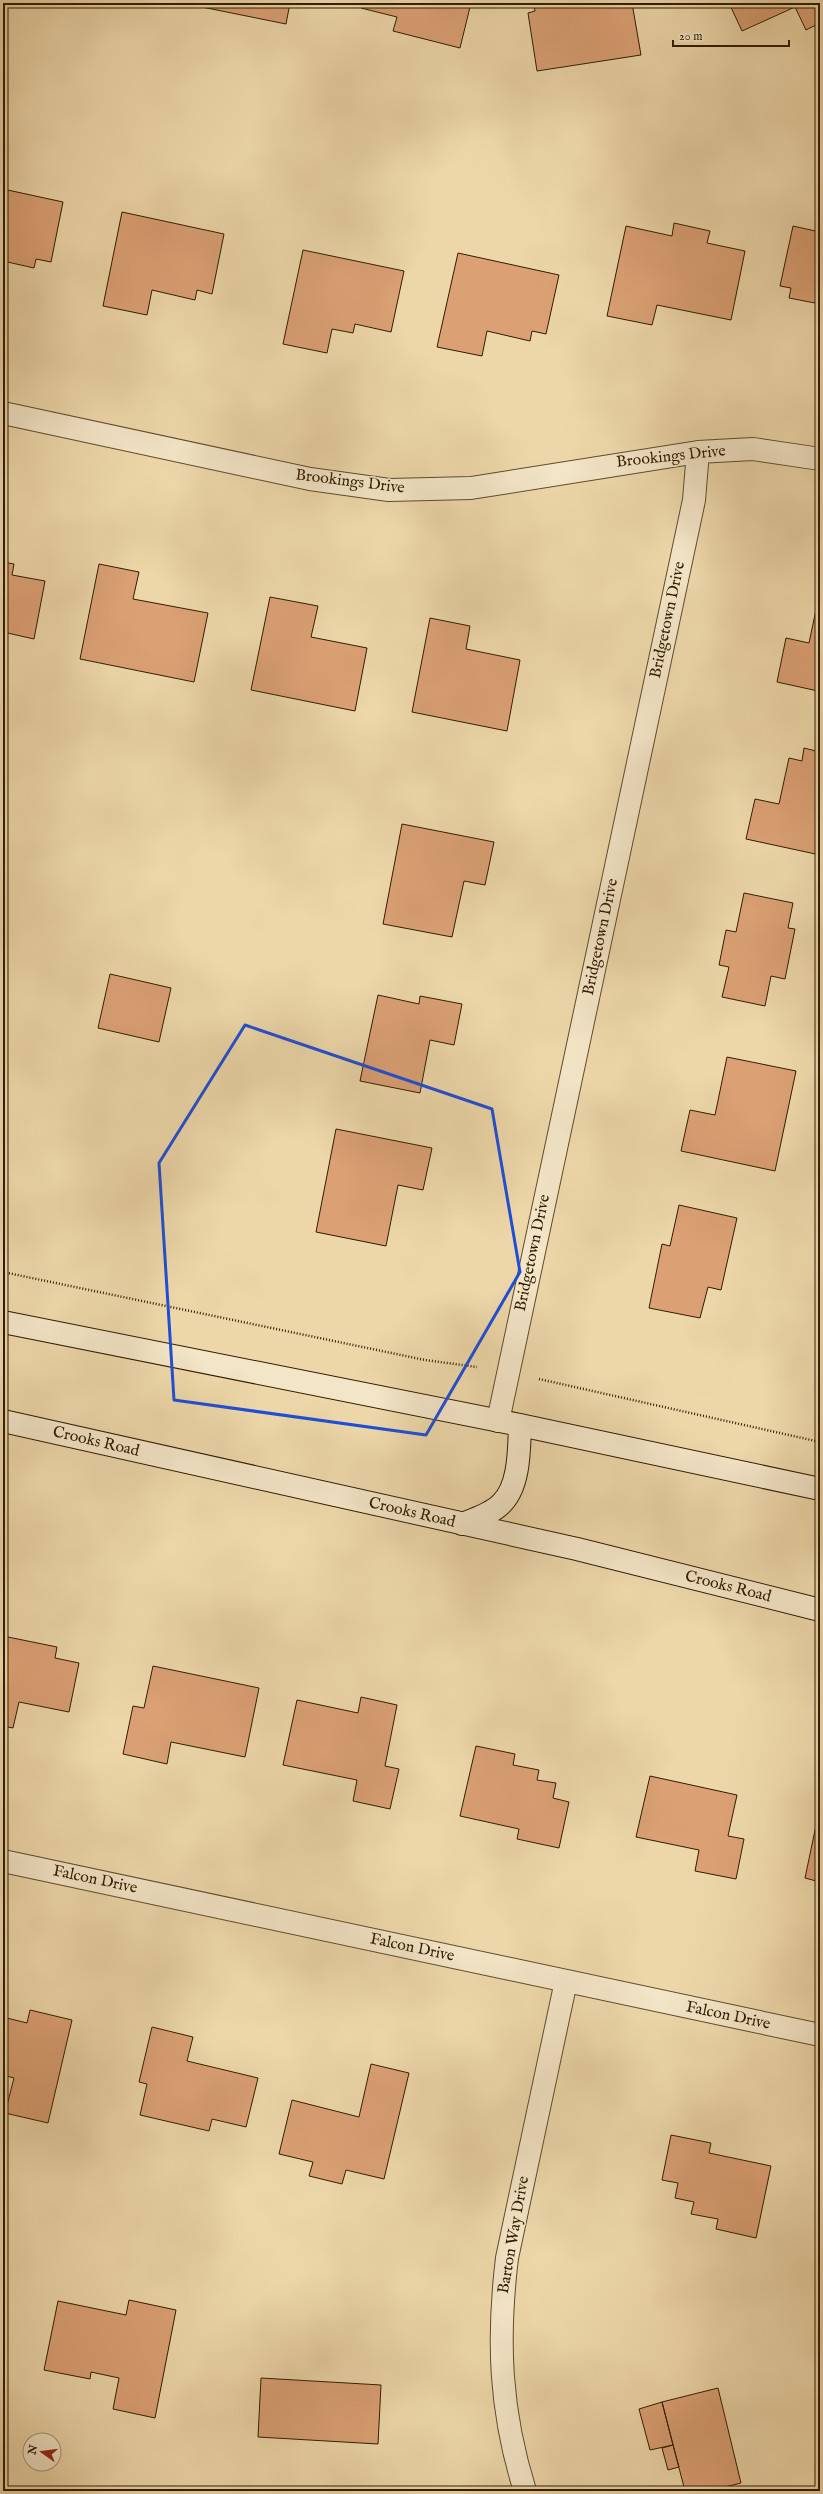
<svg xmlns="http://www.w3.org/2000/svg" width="823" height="2494" font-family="'IM FELL English',serif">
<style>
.building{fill:#dba175;stroke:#301c01}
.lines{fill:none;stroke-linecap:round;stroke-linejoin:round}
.street-casing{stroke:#5f4b2b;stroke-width:24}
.secondary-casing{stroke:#301c01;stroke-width:24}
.path{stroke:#301c01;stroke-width:2.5;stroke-dasharray:1 2;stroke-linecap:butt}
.street{stroke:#f3e5c7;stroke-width:22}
.secondary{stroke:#f3e5c7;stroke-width:22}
.marked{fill:none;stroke:#1d4ed8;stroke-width:3;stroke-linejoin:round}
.labels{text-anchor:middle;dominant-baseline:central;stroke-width:3;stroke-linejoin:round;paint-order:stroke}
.street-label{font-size:16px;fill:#301c01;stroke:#f3e5c7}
</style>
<rect width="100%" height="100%" fill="#edd7a9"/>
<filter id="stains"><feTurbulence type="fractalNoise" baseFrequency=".005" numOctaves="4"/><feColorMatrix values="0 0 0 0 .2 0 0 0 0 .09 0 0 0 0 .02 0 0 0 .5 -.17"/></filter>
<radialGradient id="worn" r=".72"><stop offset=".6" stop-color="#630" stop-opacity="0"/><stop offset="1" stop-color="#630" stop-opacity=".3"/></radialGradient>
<path class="building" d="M 192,3 L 290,3 L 286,24 L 192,5 Z
M 362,3 L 471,3 L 460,48 L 393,31 L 397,17 L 361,8 Z
M 545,3 L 632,3 L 641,55 L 537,71 L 528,13 L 535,11 L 534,5 Z
M 729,3 L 817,3 L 820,9 L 820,23 L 806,30 L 795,7 L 742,31 Z
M 3,189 L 63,202 L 51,262 L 36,259 L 34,268 L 3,261 Z
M 122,212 L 224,234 L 212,294 L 197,290 L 195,300 L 152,290 L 147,315 L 103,306 Z
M 674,223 L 710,231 L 707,243 L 745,251 L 731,320 L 657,305 L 652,325 L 607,316 L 626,226 L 672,236 Z
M 793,226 L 820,232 L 820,304 L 789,298 L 791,288 L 780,286 Z
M 303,250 L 404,271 L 391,332 L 355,324 L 353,333 L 332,329 L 327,353 L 283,344 Z
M 458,253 L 559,275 L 546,334 L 532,331 L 530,341 L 487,331 L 482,356 L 437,347 Z
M 3,562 L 14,564 L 12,575 L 45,581 L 34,639 L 3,632 Z
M 99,564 L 139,572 L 133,599 L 208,613 L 194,682 L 80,659 Z
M 820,591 L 818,691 L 777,682 L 786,638 L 809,643 Z
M 270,597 L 318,606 L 311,637 L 367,648 L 355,711 L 251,690 Z
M 430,618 L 470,626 L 466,649 L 520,660 L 507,731 L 412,712 Z
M 804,748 L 820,752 L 820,855 L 746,839 L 755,799 L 779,804 L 789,758 L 802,761 Z
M 402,824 L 494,842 L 485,885 L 464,881 L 452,937 L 383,924 Z
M 744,893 L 793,903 L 788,928 L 795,929 L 785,979 L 771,976 L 765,1006 L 722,997 L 729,967 L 719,965 L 726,930 L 736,932 Z
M 110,974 L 171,988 L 159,1042 L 98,1028 Z
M 378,995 L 419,1004 L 420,996 L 462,1004 L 454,1045 L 430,1040 L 420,1093 L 360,1081 Z
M 727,1057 L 796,1071 L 775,1171 L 681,1151 L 690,1110 L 715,1115 Z
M 336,1129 L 432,1148 L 423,1190 L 398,1185 L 386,1246 L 316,1232 Z
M 679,1205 L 737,1218 L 721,1290 L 708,1287 L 700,1318 L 649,1308 L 662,1244 L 670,1246 Z
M 3,1636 L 57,1647 L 55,1658 L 79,1663 L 69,1712 L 19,1702 L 13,1728 L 3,1726 Z
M 153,1666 L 259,1688 L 245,1757 L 171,1742 L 167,1764 L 123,1754 L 133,1706 L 144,1708 Z
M 361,1697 L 397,1705 L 385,1766 L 399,1769 L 390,1809 L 353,1801 L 357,1780 L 283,1765 L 297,1700 L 358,1713 Z
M 476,1746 L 515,1754 L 513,1765 L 539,1770 L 537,1780 L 556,1783 L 553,1798 L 569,1802 L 559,1848 L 517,1839 L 519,1829 L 460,1816 Z
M 650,1776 L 737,1795 L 728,1836 L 744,1839 L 736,1879 L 695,1871 L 699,1850 L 636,1837 Z
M 818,1816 L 820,1817 L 820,1882 L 805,1878 Z
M 30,2010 L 72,2020 L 48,2123 L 5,2113 L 14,2078 L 3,2075 L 3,2017 L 27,2023 Z
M 152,2027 L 193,2037 L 187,2061 L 258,2078 L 246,2127 L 212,2119 L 209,2131 L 140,2115 L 147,2084 L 139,2082 Z
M 371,2064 L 409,2073 L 384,2179 L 346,2170 L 342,2184 L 309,2176 L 313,2162 L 279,2154 L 292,2100 L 359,2117 Z
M 671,2135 L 711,2143 L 709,2153 L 771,2166 L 756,2238 L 716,2229 L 718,2219 L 691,2214 L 694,2202 L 675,2198 L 678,2183 L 662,2180 Z
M 129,2300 L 176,2310 L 155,2418 L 113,2409 L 119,2378 L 91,2372 L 90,2379 L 44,2370 L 58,2301 L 126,2315 Z
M 261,2378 L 381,2385 L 378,2444 L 258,2437 Z
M 718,2388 L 741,2483 L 709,2491 L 685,2491 L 662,2402 Z
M 662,2402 L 673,2445 L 650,2450 L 639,2409 Z
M 673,2445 L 679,2467 L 668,2470 L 662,2448 Z"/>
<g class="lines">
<g class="street-casing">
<path id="street" d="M 3,413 L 310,479 L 389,490 L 471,488 L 698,452 L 753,449 L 820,459
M 498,1421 L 694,500 L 698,452
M 3,1861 L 820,2035
M 525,2491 C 500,2411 497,2341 507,2258 L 566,1981"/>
</g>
<g class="secondary-casing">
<path id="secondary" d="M 3,1322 L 520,1425 L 820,1489
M 3,1421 L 577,1549 L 820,1610
M 462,1524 C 475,1519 491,1514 501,1504 C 520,1486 519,1449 520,1425"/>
</g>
<path class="path" d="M 3,1272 L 425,1360 L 477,1367
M 539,1379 L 820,1442"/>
<use href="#street" class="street"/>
<use href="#secondary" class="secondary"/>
</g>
<path class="marked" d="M 245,1025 L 492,1109 L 520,1272 L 426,1435 L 174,1400 L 159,1163 Z"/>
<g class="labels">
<g class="street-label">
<text transform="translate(671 457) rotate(-6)">Brookings Drive</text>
<text transform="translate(350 482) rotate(7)">Brookings Drive</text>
<text transform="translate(668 620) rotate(-78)">Bridgetown Drive</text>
<text transform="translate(601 937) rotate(-78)">Bridgetown Drive</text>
<text transform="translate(533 1253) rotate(-78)">Bridgetown Drive</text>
<text transform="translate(96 1442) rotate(13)">Crooks Road</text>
<text transform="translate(412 1513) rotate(13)">Crooks Road</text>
<text transform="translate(728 1587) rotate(14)">Crooks Road</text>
<text transform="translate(95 1880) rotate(12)">Falcon Drive</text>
<text transform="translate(412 1948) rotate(12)">Falcon Drive</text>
<text transform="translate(728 2016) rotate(12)">Falcon Drive</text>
<text transform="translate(514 2235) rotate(-80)">Barton Way Drive</text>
</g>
</g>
<rect width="823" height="2494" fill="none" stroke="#edd7a9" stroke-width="16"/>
<rect x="4" y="4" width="815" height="2486" fill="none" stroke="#301c01" stroke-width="2"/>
<rect x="8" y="8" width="807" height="2478" fill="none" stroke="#301c01"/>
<g transform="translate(42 2452) rotate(284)"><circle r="19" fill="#f3e5c7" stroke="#a59578"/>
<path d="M0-3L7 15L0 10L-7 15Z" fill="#8f2418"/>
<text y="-6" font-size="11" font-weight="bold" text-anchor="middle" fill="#301c01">N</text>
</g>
<path d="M673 40v6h116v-6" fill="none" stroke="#301c01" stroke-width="2"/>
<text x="679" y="40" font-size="12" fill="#301c01" stroke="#f3e5c7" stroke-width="3" paint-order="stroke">20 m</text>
<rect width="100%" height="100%" filter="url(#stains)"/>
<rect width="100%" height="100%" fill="url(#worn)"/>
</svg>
